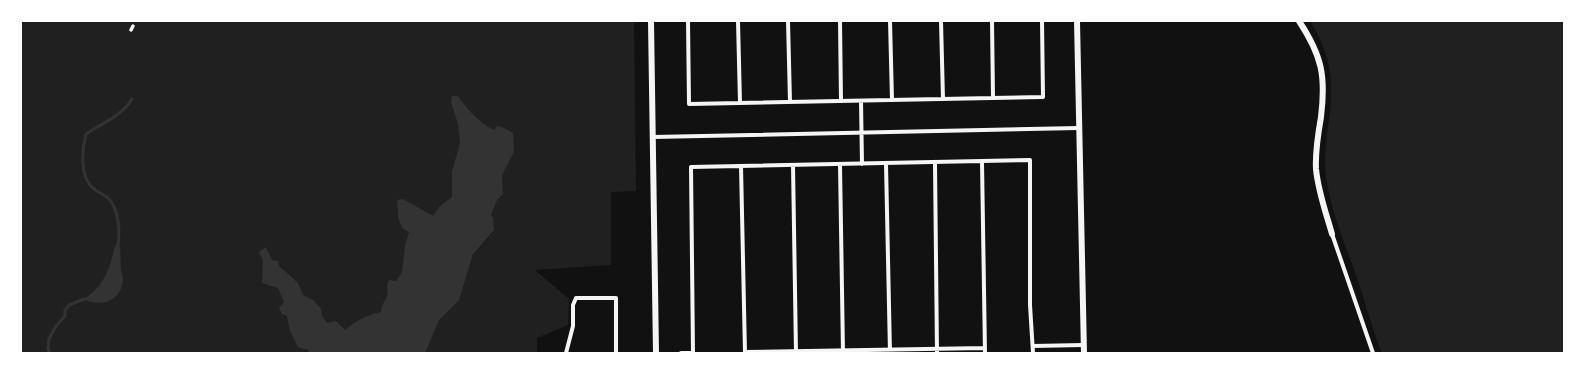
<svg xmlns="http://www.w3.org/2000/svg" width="1585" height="374" font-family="'Playfair Display',serif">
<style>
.green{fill:#202020}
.water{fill:#333}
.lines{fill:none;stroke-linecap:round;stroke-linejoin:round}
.stream{stroke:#333;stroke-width:3}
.pedestrian{stroke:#f5f5f5;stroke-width:3.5}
.minor{stroke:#f5f5f5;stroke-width:4}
.tertiary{stroke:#f5f5f5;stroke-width:6}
</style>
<rect width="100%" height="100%" fill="#111"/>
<path class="green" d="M 21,21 L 634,21 L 636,191 L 611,192 L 611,265 L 535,270 L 569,299 L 568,325 L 537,338 L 537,353 L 21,353 Z
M 1310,21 L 1564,21 L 1564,353 L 1382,353 C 1373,331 1367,307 1359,284 C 1348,251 1333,217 1327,183 C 1323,161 1326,141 1329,119 C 1334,81 1331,54 1310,21 Z"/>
<path class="water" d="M 452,96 L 458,96 C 467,109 479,123 494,130 L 497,126 L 502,127 L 513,133 L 514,152 L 502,175 L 503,194 L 497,200 L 491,215 L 493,218 L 494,230 L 473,254 L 459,300 L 439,320 L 425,353 L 308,353 L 309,350 L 298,347 L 290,331 L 287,316 L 282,314 L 279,308 L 284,302 L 278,288 L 262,283 L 263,261 L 259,252 L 266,247 L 272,260 L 278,261 L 279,266 L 298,283 L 303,295 L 313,300 L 321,309 L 322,316 L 327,323 L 336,321 L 345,330 C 356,321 366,315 381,312 C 381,305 385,302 387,296 C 389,290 385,286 389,280 L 396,281 L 402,272 L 405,246 L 409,232 L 402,228 L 398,217 L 397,200 L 403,199 L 433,216 L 439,207 L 452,197 L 452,172 L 460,143 L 458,124 L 451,102 Z
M 115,245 L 120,246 C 121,254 120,263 121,271 C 122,274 123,276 123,280 C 121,301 101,308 84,299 C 105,285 110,269 115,245 Z"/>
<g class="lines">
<path class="stream" d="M 118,246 C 120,231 119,209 108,198 C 102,193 94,191 90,185 C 80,172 82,149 86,134 C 102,123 122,116 132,99
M 50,353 L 48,349 L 49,339 L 56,326 L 65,316 L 65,310 L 69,305 L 84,299"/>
<path class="pedestrian" d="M 131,30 L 133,26"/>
<path class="minor" d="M 688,21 L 689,104 L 1043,97 L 1042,21
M 738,21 L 740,103
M 788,21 L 790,102
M 840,21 L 841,101
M 890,21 L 892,100
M 941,21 L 943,99
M 992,21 L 993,98
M 861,101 L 862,164
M 653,137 L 1079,128
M 982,162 L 985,353
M 935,163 L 937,353
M 886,164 L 890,353
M 793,165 L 796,353
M 840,165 L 843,352
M 741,166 L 745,353
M 1332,234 L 1373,353
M 1033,346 L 1083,345
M 745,352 L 985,348
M 566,353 L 573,326 L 573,305 L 576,298 L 616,298 L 616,353
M 681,353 L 693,353
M 693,353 L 691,167 L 1030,160 L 1030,305 L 1033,353"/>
<path class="tertiary" d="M 651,21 L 656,353
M 1077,21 L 1084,353
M 1299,21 C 1322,56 1326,76 1321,117 C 1318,134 1315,151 1316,169 C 1318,191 1326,213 1332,234"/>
</g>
<rect width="1585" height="374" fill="none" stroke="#ffffff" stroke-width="44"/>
</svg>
